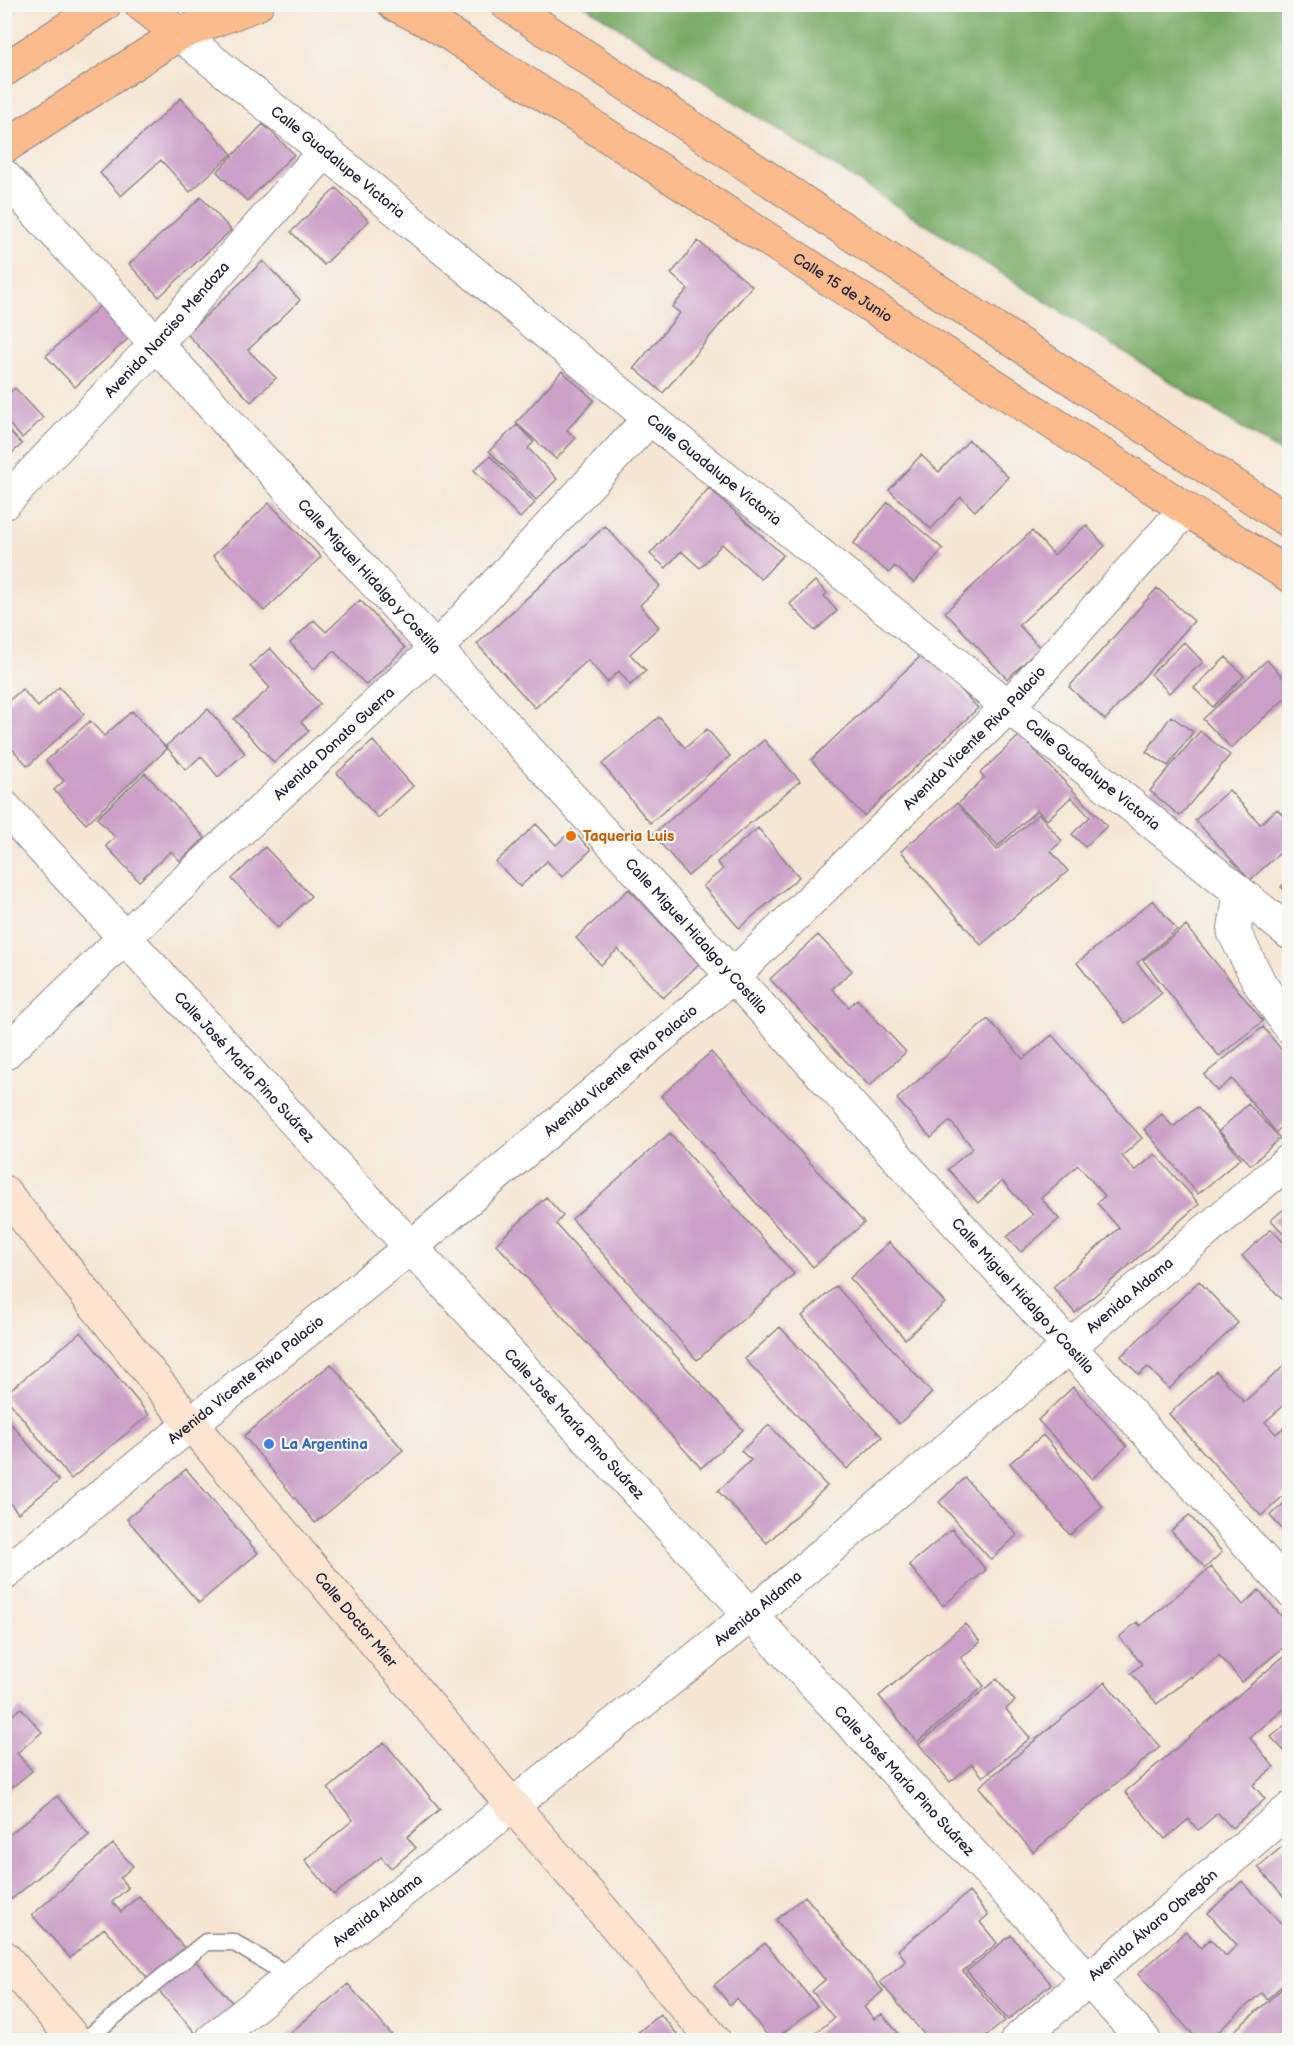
<svg xmlns="http://www.w3.org/2000/svg" width="1294" height="2045" font-family="'Balsamiq Sans',sans-serif">
<style>
.forest{fill:#78aa65;stroke:#4d6650;stroke-width:1.5}
.building{fill:#cb9fc7}
.lines{fill:none;stroke-linecap:round;stroke-linejoin:round}
.service-casing{stroke:#8c8488;stroke-width:19}
.minor-casing{stroke:#8c8488;stroke-width:35}
.tertiary-casing{stroke:#8c8488;stroke-width:35}
.secondary-casing{stroke:#8c8488;stroke-width:35}
.primary-casing{stroke:#8c8488;stroke-width:35}
.service{stroke:#fff;stroke-width:16}
.minor{stroke:#fff;stroke-width:33}
.tertiary{stroke:#fff;stroke-width:33}
.secondary{stroke:#fde4d1;stroke-width:33}
.primary{stroke:#fbbb8c;stroke-width:33}
.rail{stroke:#22223b;stroke-width:4.5;stroke-dasharray:9 4.5;stroke-linecap:butt}
.food-dot{fill:#e8710a;stroke:#f6f6f2;stroke-width:2}
.shop-dot{fill:#3f7fe0;stroke:#f6f6f2;stroke-width:2}
.labels{text-anchor:middle;dominant-baseline:central;stroke-width:4.5;stroke-linejoin:round;paint-order:stroke}
.street-label{font-size:15px;fill:#22223b;stroke:#f6f6f2}
.food-label{font-size:15px;font-weight:bold;fill:#c56008;stroke:#f6f6f2;text-anchor:start}
.shop-label{font-size:15px;font-weight:bold;fill:#366cbe;stroke:#f6f6f2;text-anchor:start}
</style>
<rect width="100%" height="100%" fill="#f6f6f2"/>
<filter id="ink" filterUnits="userSpaceOnUse"><feTurbulence type="fractalNoise" baseFrequency=".0167" numOctaves="2"/><feDisplacementMap in="SourceGraphic" scale="12" xChannelSelector="R" yChannelSelector="G"/><feConvolveMatrix kernelMatrix="1 2 1 2 8 2 1 2 1" color-interpolation-filters="sRGB"/></filter>
<filter id="wash" filterUnits="userSpaceOnUse"><feTurbulence type="fractalNoise" baseFrequency=".008" numOctaves="4" result="noise"/><feDisplacementMap in="SourceGraphic" scale="24" xChannelSelector="R" yChannelSelector="G"/><feGaussianBlur stdDeviation="1.35" result="paint"/><feColorMatrix in="noise" values="0 0 0 0 0 0 0 0 0 0 0 0 0 0 0 0 0 1.4 0 .05"/><feComposite in="paint" operator="in"/></filter>
<g filter="url(#wash)">
<rect width="100%" height="100%" fill="#f5e6d4"/>
<path class="forest" d="M 584,5 L 1289,5 L 1289,458 Z"/>
<g id="blocks">
<path class="building" d="M 181,98 L 232,154 L 190,192 L 161,160 L 121,196 L 100,173 Z
M 263,124 L 294,154 L 247,201 L 217,172 Z
M 336,188 L 369,221 L 324,265 L 291,232 Z
M 201,197 L 231,230 L 159,297 L 129,264 Z
M 698,241 L 752,286 L 663,393 L 634,368 L 680,313 L 672,307 L 688,289 L 671,274 Z
M 263,261 L 300,300 L 248,350 L 276,378 L 251,402 L 187,334 Z
M 101,305 L 130,337 L 75,387 L 46,356 Z
M 562,371 L 594,400 L 567,430 L 576,438 L 556,459 L 516,423 Z
M 15,388 L 43,418 L 22,438 L 4,419 L 4,398 Z
M 4,425 L 22,444 L 4,460 Z
M 517,425 L 534,442 L 528,448 L 557,479 L 536,500 L 489,451 Z
M 969,440 L 1008,477 L 975,511 L 961,497 L 931,529 L 889,490 L 921,455 L 939,472 Z
M 490,456 L 535,503 L 520,518 L 474,470 Z
M 709,488 L 783,555 L 761,579 L 722,544 L 700,568 L 681,551 L 666,568 L 650,554 Z
M 888,502 L 943,549 L 914,583 L 895,566 L 889,573 L 853,544 Z
M 269,503 L 321,557 L 264,611 L 213,556 Z
M 1086,525 L 1105,546 L 1019,625 L 1040,648 L 1007,679 L 945,612 L 1032,531 L 1054,555 Z
M 605,526 L 660,586 L 640,605 L 659,627 L 630,654 L 646,671 L 630,685 L 619,671 L 607,682 L 588,660 L 535,708 L 477,644 Z
M 815,581 L 827,593 L 824,596 L 837,611 L 815,631 L 790,604 Z
M 1157,588 L 1194,621 L 1105,720 L 1069,687 Z
M 360,600 L 405,648 L 366,685 L 334,651 L 314,669 L 290,643 L 314,620 L 326,632 Z
M 1184,642 L 1203,662 L 1169,693 L 1151,674 Z
M 270,648 L 320,704 L 301,722 L 309,731 L 274,763 L 234,719 L 270,688 L 250,666 Z
M 925,652 L 978,708 L 864,816 L 811,760 Z
M 1226,657 L 1244,676 L 1213,707 L 1194,688 Z
M 1267,660 L 1290,685 L 1290,694 L 1231,748 L 1203,719 Z
M 59,687 L 84,714 L 28,766 L 4,740 L 4,705 L 22,689 L 38,707 Z
M 208,709 L 245,753 L 218,777 L 201,756 L 186,770 L 166,746 Z
M 132,711 L 167,749 L 86,824 L 54,790 L 64,781 L 46,761 L 90,721 L 104,736 Z
M 1171,716 L 1193,732 L 1168,766 L 1146,752 Z
M 659,717 L 685,748 L 707,729 L 730,756 L 650,823 L 602,764 Z
M 1200,731 L 1230,755 L 1180,816 L 1150,791 Z
M 1020,735 L 1107,826 L 1085,847 L 1072,834 L 1090,817 L 1071,797 L 1047,820 L 1037,810 L 998,846 L 958,804 L 984,778 L 980,773 Z
M 764,740 L 800,781 L 688,876 L 653,834 Z
M 373,741 L 413,786 L 378,818 L 337,773 Z
M 145,773 L 205,838 L 180,861 L 171,851 L 139,881 L 106,846 L 115,837 L 97,818 Z
M 1229,790 L 1260,824 L 1277,809 L 1290,823 L 1290,844 L 1250,880 L 1195,820 Z
M 957,803 L 997,850 L 1039,814 L 1062,841 L 1051,851 L 1068,871 L 981,945 L 901,851 Z
M 536,824 L 556,845 L 572,830 L 591,850 L 562,877 L 547,861 L 520,887 L 496,862 Z
M 758,828 L 799,877 L 739,928 L 703,886 L 723,869 L 717,862 Z
M 265,847 L 311,896 L 278,928 L 232,879 Z
M 1290,878 L 1290,895 L 1281,887 Z
M 629,889 L 699,964 L 663,998 L 618,949 L 601,965 L 576,938 Z
M 1153,900 L 1177,930 L 1137,963 L 1162,993 L 1125,1023 L 1077,963 Z
M 1186,926 L 1263,1021 L 1219,1056 L 1143,960 Z
M 818,935 L 852,971 L 832,989 L 849,1007 L 857,999 L 906,1052 L 869,1086 L 770,979 Z
M 988,1019 L 1023,1059 L 1052,1035 L 1142,1138 L 1122,1156 L 1135,1171 L 1155,1154 L 1199,1204 L 1075,1313 L 1053,1287 L 1119,1228 L 1097,1203 L 1105,1196 L 1078,1165 L 1041,1198 L 1059,1219 L 1021,1252 L 1007,1237 L 1033,1215 L 1002,1181 L 978,1203 L 948,1169 L 973,1148 L 950,1121 L 931,1138 L 897,1099 Z
M 1263,1027 L 1290,1060 L 1290,1120 L 1276,1132 L 1232,1079 L 1217,1091 L 1204,1075 Z
M 711,1052 L 864,1223 L 813,1267 L 661,1096 Z
M 1248,1104 L 1280,1138 L 1251,1165 L 1219,1131 Z
M 1197,1107 L 1241,1158 L 1198,1194 L 1144,1129 L 1162,1114 L 1173,1127 Z
M 670,1133 L 794,1274 L 697,1360 L 572,1219 Z
M 546,1197 L 563,1216 L 556,1224 L 743,1430 L 701,1468 L 496,1244 Z
M 1290,1204 L 1290,1240 L 1271,1220 Z
M 1271,1229 L 1290,1249 L 1290,1308 L 1242,1256 Z
M 889,1242 L 945,1303 L 905,1339 L 850,1278 Z
M 1199,1281 L 1238,1323 L 1169,1389 L 1148,1367 L 1139,1375 L 1121,1356 Z
M 836,1286 L 932,1393 L 899,1424 L 802,1316 Z
M 780,1327 L 882,1437 L 847,1469 L 745,1359 Z
M 81,1332 L 149,1415 L 71,1479 L 4,1395 Z
M 331,1364 L 403,1450 L 315,1523 L 244,1436 Z
M 1286,1364 L 1290,1369 L 1290,1400 L 1265,1422 L 1276,1434 L 1290,1422 L 1290,1490 L 1261,1516 L 1169,1414 L 1216,1371 L 1244,1402 Z
M 1073,1387 L 1127,1446 L 1092,1479 L 1038,1420 Z
M 4,1415 L 59,1481 L 18,1513 L 4,1496 Z
M 769,1425 L 827,1486 L 767,1543 L 718,1491 L 751,1460 L 741,1451 Z
M 1043,1435 L 1103,1507 L 1070,1535 L 1010,1463 Z
M 186,1469 L 258,1553 L 199,1603 L 127,1519 Z
M 965,1478 L 1017,1535 L 991,1560 L 939,1502 Z
M 1290,1498 L 1290,1537 L 1270,1516 Z
M 1189,1515 L 1222,1552 L 1205,1568 L 1171,1531 Z
M 952,1529 L 986,1570 L 943,1606 L 909,1565 Z
M 1211,1567 L 1243,1605 L 1259,1590 L 1290,1626 L 1290,1642 L 1242,1682 L 1219,1655 L 1192,1678 L 1191,1676 L 1157,1704 L 1131,1673 L 1142,1664 L 1119,1637 L 1137,1622 L 1140,1626 Z
M 965,1624 L 980,1642 L 961,1658 L 984,1686 L 917,1742 L 879,1696 Z
M 1290,1651 L 1290,1704 L 1250,1738 L 1274,1767 L 1253,1785 L 1265,1799 L 1232,1828 L 1218,1813 L 1198,1830 L 1189,1819 L 1165,1839 L 1125,1792 Z
M 997,1679 L 1015,1701 L 1006,1709 L 1030,1738 L 983,1777 L 972,1764 L 950,1782 L 919,1744 Z
M 1105,1682 L 1160,1747 L 1033,1852 L 979,1787 Z
M 21,1708 L 42,1732 L 17,1753 L 32,1771 L 4,1794 L 4,1722 Z
M 1290,1721 L 1290,1757 L 1271,1737 Z
M 384,1742 L 440,1809 L 407,1837 L 416,1848 L 391,1868 L 381,1857 L 334,1895 L 305,1860 L 353,1820 L 328,1789 Z
M 57,1796 L 89,1835 L 12,1899 L 4,1890 L 4,1839 Z
M 1290,1840 L 1290,1904 L 1258,1867 Z
M 113,1844 L 133,1866 L 120,1878 L 128,1888 L 112,1902 L 121,1912 L 139,1896 L 235,2006 L 199,2037 L 104,1928 L 70,1958 L 32,1915 Z
M 1242,1881 L 1290,1933 L 1290,1979 L 1267,1999 L 1261,1993 L 1209,2040 L 1198,2040 L 1138,1974 L 1186,1931 L 1201,1948 L 1210,1939 L 1226,1956 L 1237,1945 L 1208,1913 Z
M 969,1892 L 988,1915 L 980,1922 L 997,1943 L 963,1971 L 1005,2021 L 981,2040 L 929,2040 L 880,1982 L 906,1961 L 898,1950 Z
M 805,1896 L 883,1991 L 864,2007 L 874,2019 L 882,2014 L 904,2040 L 807,2040 L 834,2018 L 812,1991 L 825,1980 L 776,1920 Z
M 1011,1935 L 1051,1984 L 1008,2020 L 967,1971 Z
M 765,1943 L 817,2006 L 774,2040 L 771,2040 L 737,1998 L 730,2005 L 714,1985 Z
M 348,1984 L 396,2040 L 348,2040 L 346,2038 L 343,2040 L 282,2040 Z
M 1284,1987 L 1290,1993 L 1290,2040 L 1224,2040 Z
M 660,2014 L 682,2040 L 629,2040 Z"/>
</g>
</g>
<g filter="url(#ink)">
<use href="#blocks" fill-opacity="0" stroke="#8c8488" stroke-width="1.5"/>
<g class="lines">
<g class="service-casing">
<path id="service" d="M 85,2040 L 206,1942 L 233,1942 L 291,1977"/>
</g>
<g class="minor-casing">
<g id="minor">
<path id="s1" d="M 179,34 L 325,151 L 650,418 L 1290,933"/>
<path id="s2" d="M 4,176 L 156,344 L 436,649 L 1290,1590"/>
<path id="s3" d="M 4,503 L 156,344 L 325,151"/>
<path id="s4" d="M 4,807 L 1144,2040"/>
<path d="M 1240,894 L 1234,932 L 1260,984 L 1290,1027"/>
<path id="s5" d="M 4,1054 L 125,937 L 436,649 L 650,418"/>
<path id="s6" d="M 4,1574 L 411,1247 L 733,976 L 1008,707 L 1186,509"/>
<path id="s7" d="M 212,2040 L 291,1977 L 474,1836 L 752,1614 L 1290,1160"/>
</g>
</g>
<g class="tertiary-casing">
<g id="tertiary">
<path id="s8" d="M 1017,2040 L 1290,1809"/>
</g>
</g>
<g class="secondary-casing">
<g id="secondary">
<path id="s9" d="M 4,1192 L 191,1424 L 512,1805 L 714,2040"/>
<path d="M 4,1957 L 75,2040"/>
</g>
</g>
<g class="primary-casing">
<g id="primary">
<path d="M 141,4 L 179,34"/>
<path id="s10" d="M 394,4 L 434,24 L 1290,576"/>
<path d="M 507,4 L 836,224 L 1290,522"/>
<path d="M 4,70 L 105,4"/>
<path d="M 4,147 L 179,34 L 257,4"/>
</g>
</g>
<use href="#service" class="service"/>
<use href="#minor" class="minor"/>
<use href="#tertiary" class="tertiary"/>
<use href="#secondary" class="secondary"/>
<use href="#primary" class="primary"/>
<path class="rail" d="M 4,15 L 19,4"/>
</g>
</g>
<circle class="food-dot" cx="571" cy="836" r="6"/>
<circle class="shop-dot" cx="269" cy="1444" r="6"/>
<g class="labels">
<g class="street-label">
<text stroke="none"><textPath href="#s1" startOffset="204">Calle Guadalupe Victoria</textPath></text>
<text stroke="none"><textPath href="#s10" startOffset="531">Calle 15 de Junio</textPath></text>
<text stroke="none"><textPath href="#s3" startOffset="238">Avenida Narciso Mendoza</textPath></text>
<text stroke="none"><textPath href="#s1" startOffset="690">Calle Guadalupe Victoria</textPath></text>
<text stroke="none"><textPath href="#s2" startOffset="542">Calle Miguel Hidalgo y Costilla</textPath></text>
<text stroke="none"><textPath href="#s6" startOffset="1282">Avenida Vicente Riva Palacio</textPath></text>
<text stroke="none"><textPath href="#s5" startOffset="453">Avenida Donato Guerra</textPath></text>
<text stroke="none"><textPath href="#s1" startOffset="1176">Calle Guadalupe Victoria</textPath></text>
<text stroke="none"><textPath href="#s2" startOffset="1028">Calle Miguel Hidalgo y Costilla</textPath></text>
<text stroke="none"><textPath href="#s4" startOffset="354">Calle José María Pino Suárez</textPath></text>
<text stroke="none"><textPath href="#s6" startOffset="796">Avenida Vicente Riva Palacio</textPath></text>
<text stroke="none"><textPath href="#s7" startOffset="1182">Avenida Aldama</textPath></text>
<text stroke="none"><textPath href="#s2" startOffset="1514">Calle Miguel Hidalgo y Costilla</textPath></text>
<text stroke="none"><textPath href="#s6" startOffset="310">Avenida Vicente Riva Palacio</textPath></text>
<text stroke="none"><textPath href="#s4" startOffset="840">Calle José María Pino Suárez</textPath></text>
<text stroke="none"><textPath href="#s7" startOffset="696">Avenida Aldama</textPath></text>
<text stroke="none"><textPath href="#s9" startOffset="554">Calle Doctor Mier</textPath></text>
<text stroke="none"><textPath href="#s4" startOffset="1326">Calle José María Pino Suárez</textPath></text>
<text stroke="none"><textPath href="#s7" startOffset="210">Avenida Aldama</textPath></text>
<text stroke="none"><textPath href="#s8" startOffset="178">Avenida Álvaro Obregón</textPath></text>
</g>
<g class="food-label">
<text x="583" y="836">Taqueria Luis</text>
</g>
<g class="shop-label">
<text x="281" y="1444">La Argentina</text>
</g>
</g>
<rect width="1294" height="2045" fill="none" stroke="#f6f6f2" stroke-width="24"/>
</svg>
